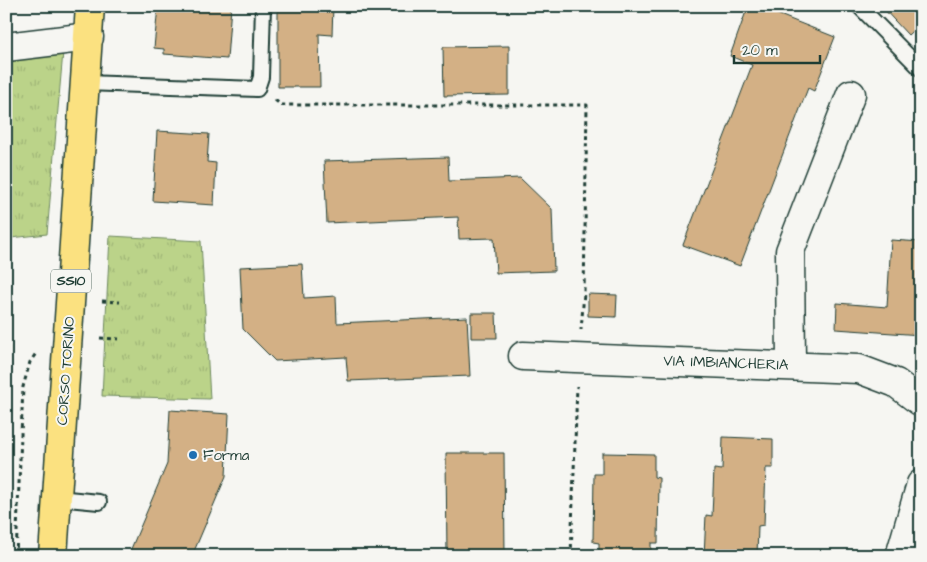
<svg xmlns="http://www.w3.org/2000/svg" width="927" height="562" font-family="'Architects Daughter',sans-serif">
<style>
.grass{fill:url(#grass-tufts);stroke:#6d885e}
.building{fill:#d3b085;stroke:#1f3d34}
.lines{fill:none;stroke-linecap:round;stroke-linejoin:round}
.service-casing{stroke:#1f3d34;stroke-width:18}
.minor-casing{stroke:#1f3d34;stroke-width:31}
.primary-casing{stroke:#1f3d34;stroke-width:31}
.path{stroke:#1f3d34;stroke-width:3;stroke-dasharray:4 4;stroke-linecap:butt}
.service{stroke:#f6f6f2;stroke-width:14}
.minor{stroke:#f6f6f2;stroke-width:28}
.primary{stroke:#fbe180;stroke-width:28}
.poi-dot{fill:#1f6fb2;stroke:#f6f6f2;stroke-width:2}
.labels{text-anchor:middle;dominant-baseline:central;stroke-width:4;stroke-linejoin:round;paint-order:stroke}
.shield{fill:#f6f6f2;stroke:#60746d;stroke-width:1}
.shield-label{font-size:14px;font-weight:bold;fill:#1f3d34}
.street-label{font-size:15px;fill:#1f3d34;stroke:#f6f6f2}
.poi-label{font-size:15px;fill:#1f3d34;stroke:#f6f6f2;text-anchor:start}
</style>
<defs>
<pattern id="grass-tufts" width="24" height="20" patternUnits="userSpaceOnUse" patternTransform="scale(1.25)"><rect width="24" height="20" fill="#bbd389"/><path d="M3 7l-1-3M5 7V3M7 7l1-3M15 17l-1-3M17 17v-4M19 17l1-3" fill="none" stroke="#a0b677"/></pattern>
</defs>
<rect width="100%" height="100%" fill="#f6f6f2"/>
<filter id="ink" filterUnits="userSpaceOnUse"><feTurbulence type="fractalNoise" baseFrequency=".02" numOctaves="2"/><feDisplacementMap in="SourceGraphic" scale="10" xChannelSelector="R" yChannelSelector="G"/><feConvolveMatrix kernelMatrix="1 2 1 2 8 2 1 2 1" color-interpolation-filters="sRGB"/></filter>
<g filter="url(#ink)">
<path class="grass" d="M 63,52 L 47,234 L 11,238 L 9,356 L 6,359 L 6,58 Z
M 110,236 L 201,241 L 210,399 L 102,396 Z"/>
<path class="building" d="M 158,6 L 231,6 L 227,59 L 164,54 L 164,49 L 154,48 Z
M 278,6 L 333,6 L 332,35 L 319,34 L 320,87 L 278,87 Z
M 748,6 L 757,6 L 835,37 L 814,91 L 808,88 L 740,266 L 683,245 L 752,65 L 730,56 Z
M 881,6 L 921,6 L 921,23 L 908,35 Z
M 509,46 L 509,95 L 444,96 L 443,47 Z
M 157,131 L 209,134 L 207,162 L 216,163 L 214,205 L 153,201 Z
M 448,157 L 449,181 L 520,178 L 552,209 L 554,271 L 496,273 L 494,238 L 459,239 L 458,217 L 327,223 L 324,161 Z
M 891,240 L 921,242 L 921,335 L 836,329 L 837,303 L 887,307 Z
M 302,264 L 304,298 L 336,296 L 337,323 L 467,317 L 470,376 L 348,381 L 346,357 L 275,361 L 243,329 L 240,267 Z
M 588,294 L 617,295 L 616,317 L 588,316 Z
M 471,313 L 496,313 L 497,338 L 471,338 Z
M 170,410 L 229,414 L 226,476 L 192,556 L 128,556 L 167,464 Z
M 723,437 L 773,439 L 773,468 L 766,468 L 764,525 L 758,526 L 757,556 L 704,556 L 706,515 L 712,516 L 714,469 L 722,470 Z
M 446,453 L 504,453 L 505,556 L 447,556 Z
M 602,453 L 654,454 L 654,477 L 659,478 L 658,543 L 651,543 L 651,556 L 599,556 L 599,543 L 593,542 L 594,474 L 602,474 Z"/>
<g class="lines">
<g class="service-casing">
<path id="service" d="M 859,6 L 921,69
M 85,83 L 257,89 L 261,77 L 263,6
M 57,498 L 99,502"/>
</g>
<g class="minor-casing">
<path id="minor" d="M 6,47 L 89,37
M 523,356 L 859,369 L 896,383 L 921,402
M 791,365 L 790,251 L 851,94
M 900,556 L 921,484"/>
</g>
<g class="primary-casing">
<path id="primary" d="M 53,556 L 90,6"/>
</g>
<path class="path" d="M 275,100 L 281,105 L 587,105 L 584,293 L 581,330
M 102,301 L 120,302
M 100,338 L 119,339
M 16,556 L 23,387 L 30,362 L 37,352
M 571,556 L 577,386"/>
<use href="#service" class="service"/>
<use href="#minor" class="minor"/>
<use href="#primary" class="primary"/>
</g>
</g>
<circle class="poi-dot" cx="193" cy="455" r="5"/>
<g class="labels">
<rect class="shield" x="51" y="269.5" width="40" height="23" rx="4"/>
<g class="shield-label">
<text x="71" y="281">SS10</text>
</g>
<g class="street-label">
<text transform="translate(726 363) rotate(2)">VIA IMBIANCHERIA</text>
<text transform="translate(66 371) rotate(-86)">CORSO TORINO</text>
</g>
<g class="poi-label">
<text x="203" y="455">Forma</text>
</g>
</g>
<rect width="927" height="562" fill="none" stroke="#f6f6f2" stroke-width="25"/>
<rect x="12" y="12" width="902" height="537" fill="none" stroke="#1f3d34" stroke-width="2" filter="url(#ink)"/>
<path d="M734 55v8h86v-8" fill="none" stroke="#1f3d34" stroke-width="2.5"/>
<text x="742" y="55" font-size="15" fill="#1f3d34" stroke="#f6f6f2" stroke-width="4" paint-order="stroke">20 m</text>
</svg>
